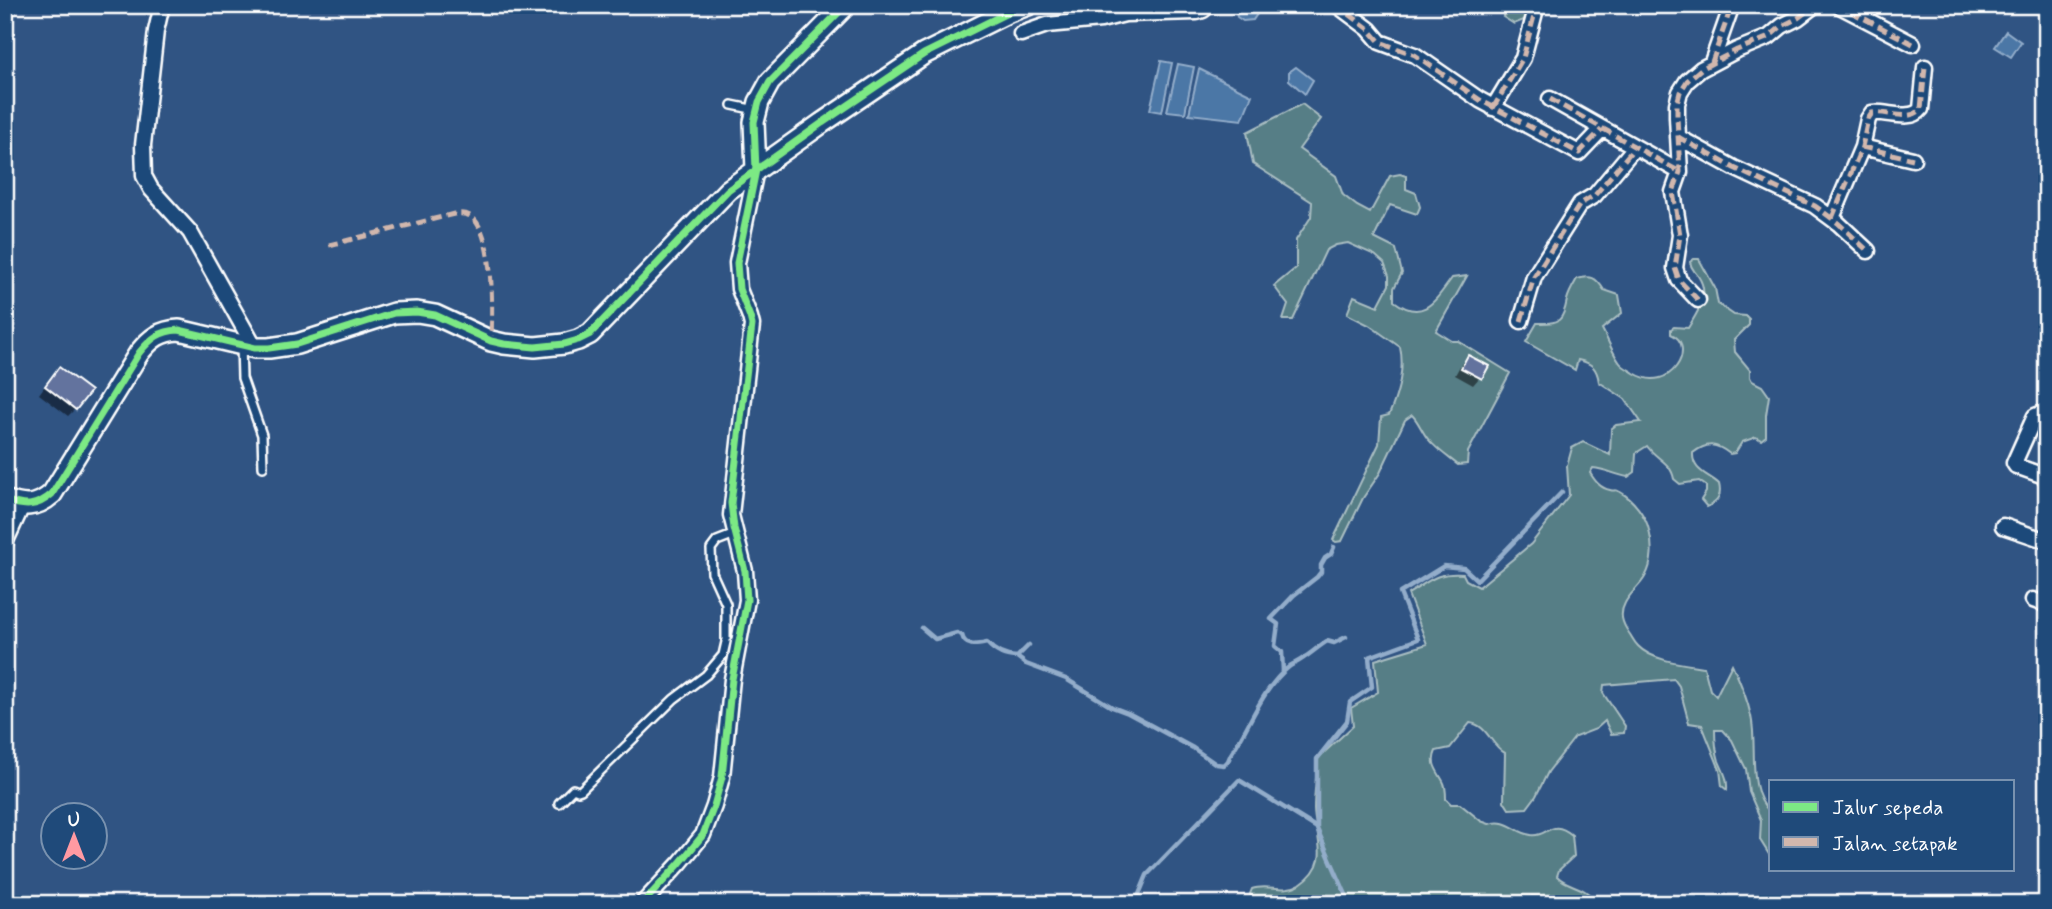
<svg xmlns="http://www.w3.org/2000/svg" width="2052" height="909" font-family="Mynerve,sans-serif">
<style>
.green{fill:#567e86;stroke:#aabec2;stroke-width:2}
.water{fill:#4b77a6;stroke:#93adca;stroke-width:2}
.shadow{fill:#0007}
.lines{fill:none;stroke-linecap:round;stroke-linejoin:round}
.stream{stroke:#93adca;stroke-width:4.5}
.building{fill:#63739e;stroke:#fff;stroke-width:2}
.lane-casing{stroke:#fff;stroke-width:12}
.street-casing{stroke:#fff;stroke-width:19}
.secondary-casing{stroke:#fff;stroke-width:24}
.lane{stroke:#1f4a7a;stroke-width:7}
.street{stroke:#1f4a7a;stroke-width:14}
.secondary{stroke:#1f4a7a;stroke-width:19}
.quiet{stroke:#d1b7ad;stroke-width:5;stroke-dasharray:10 5;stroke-linecap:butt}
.cycleway-casing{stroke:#1f4a7a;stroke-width:11}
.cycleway{stroke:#7ce984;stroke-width:7}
</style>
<rect width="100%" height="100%" fill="#305483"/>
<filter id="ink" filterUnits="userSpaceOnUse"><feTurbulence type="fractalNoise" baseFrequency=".0143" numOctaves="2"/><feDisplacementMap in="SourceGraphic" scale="14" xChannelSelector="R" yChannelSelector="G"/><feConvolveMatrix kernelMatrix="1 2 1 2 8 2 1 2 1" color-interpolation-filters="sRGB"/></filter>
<g filter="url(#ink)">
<path class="green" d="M 1502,5 L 1531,5 L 1524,20 L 1514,24 L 1503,17 L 1505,14 L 1499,9 Z
M 1302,104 L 1321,119 L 1299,149 L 1336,176 L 1343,195 L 1357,206 L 1370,213 L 1390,176 L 1400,174 L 1406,176 L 1406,189 L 1416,193 L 1420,207 L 1417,214 L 1390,205 L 1374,238 L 1396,249 L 1402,273 L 1394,288 L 1394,301 C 1423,323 1435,301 1452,278 L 1467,276 L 1436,331 L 1452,341 L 1458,341 L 1510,373 L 1468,452 L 1467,464 L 1458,465 C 1448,457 1436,449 1428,439 C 1422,432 1419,422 1412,415 L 1405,420 L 1380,473 L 1363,498 L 1342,541 L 1336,542 L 1333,540 L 1379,444 L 1381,417 L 1389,415 C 1398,394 1405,369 1400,347 L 1369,325 L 1347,314 L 1354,296 L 1378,306 L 1389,285 L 1389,276 L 1384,263 L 1375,255 L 1348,243 L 1336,245 L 1326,250 L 1293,320 L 1283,320 L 1288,305 L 1274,286 L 1296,268 L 1296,240 L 1311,217 L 1312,202 L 1253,164 L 1247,132 Z
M 1694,259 L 1699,259 L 1715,288 L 1718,304 L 1734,315 L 1746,316 L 1749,319 L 1749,325 L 1734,340 L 1735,352 L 1750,370 L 1750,377 L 1752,381 L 1762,386 L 1769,396 L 1766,415 L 1766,436 L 1761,440 L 1756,437 L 1742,442 L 1735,453 L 1730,454 C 1716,443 1707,442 1693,453 C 1692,471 1708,474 1719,484 C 1722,496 1718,502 1707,507 L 1701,500 L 1706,492 L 1706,486 L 1699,481 L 1680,484 L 1674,479 C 1671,462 1656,459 1647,446 L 1636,453 L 1635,472 L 1628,477 C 1615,475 1606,469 1593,468 L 1590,473 C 1595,481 1600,488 1610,490 C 1617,492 1614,488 1620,492 C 1633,499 1646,516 1649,530 C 1653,545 1653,563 1645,577 C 1640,586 1630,593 1625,603 C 1619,614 1622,623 1629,633 C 1632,637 1634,642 1638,646 C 1652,661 1685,664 1704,667 L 1710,690 L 1716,696 L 1732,664 C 1740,681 1747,698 1751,716 C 1758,746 1746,790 1770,812 L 1770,856 L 1760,840 L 1761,820 L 1749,792 L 1746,769 L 1732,740 L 1723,730 L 1715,730 C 1715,740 1716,751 1719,761 C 1723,771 1728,778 1727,790 L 1722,786 L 1720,770 L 1702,725 L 1689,723 L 1679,686 L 1674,679 L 1604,685 L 1603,693 L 1625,726 L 1624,733 L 1611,734 L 1605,721 L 1596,729 L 1575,737 L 1548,772 L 1536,796 L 1527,808 L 1509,809 L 1504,801 L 1505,753 C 1490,745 1488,725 1470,723 L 1450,748 L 1436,751 C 1430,764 1437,770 1443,781 C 1446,786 1446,793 1446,799 L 1451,804 L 1460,804 L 1481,821 L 1489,824 C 1509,818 1513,832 1531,835 C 1547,838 1551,817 1572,835 L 1574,856 L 1559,870 L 1557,876 C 1568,888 1588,885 1596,904 L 1550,904 L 1541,897 L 1532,896 L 1518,904 L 1257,904 L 1250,894 L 1252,889 C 1268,883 1284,894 1300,884 C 1334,861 1314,837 1314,808 C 1314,792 1317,775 1317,759 L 1353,726 L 1351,708 L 1378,692 L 1375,660 L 1427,644 L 1408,594 C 1430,581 1435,572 1463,574 L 1466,580 L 1479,587 L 1531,544 L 1569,495 L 1567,466 L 1572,448 L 1583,442 L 1610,455 L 1611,429 L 1616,425 L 1641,422 L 1625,399 L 1599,382 C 1597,368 1592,363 1578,360 L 1575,370 L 1526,342 L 1537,323 C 1560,324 1563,321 1567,300 C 1569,292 1573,286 1577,279 C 1591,275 1596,277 1604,290 L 1619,295 L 1622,313 L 1602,329 C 1608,340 1613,354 1620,363 C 1623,367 1630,370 1634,373 C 1671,396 1698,345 1671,334 L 1671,329 L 1674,327 L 1688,328 C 1698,311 1711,295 1698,276 C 1694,270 1691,269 1690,262 Z"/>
<path class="water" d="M 1240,5 L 1260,5 L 1261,8 L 1253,20 L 1243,21 L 1237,17 L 1236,12 Z
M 2006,31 L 2021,42 L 2011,57 L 1995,47 Z
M 1161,61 L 1172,63 L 1162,112 L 1150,110 Z
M 1178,64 L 1194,67 L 1185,113 L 1167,111 Z
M 1296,67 L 1313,80 L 1305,94 L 1289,80 L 1289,72 Z
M 1199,69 L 1252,95 L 1242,120 L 1189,114 Z"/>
<path class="shadow" d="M 1468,357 L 1480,377 L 1473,385 L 1455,375 L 1461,364 Z
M 52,376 L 75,409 L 68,416 L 39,394 Z"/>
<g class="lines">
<path class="stream" d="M 922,628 L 935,639 L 957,633 L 962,635 C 965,648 977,645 987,643 C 995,652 1006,657 1017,657 L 1029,645
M 1017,657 L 1026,664 L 1066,679 L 1112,707 L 1128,713 L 1193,748 L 1216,764 L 1224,765 L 1228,761 L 1231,754 C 1250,726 1262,688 1290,666 C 1295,663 1300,661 1305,657 C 1313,652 1319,646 1327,641 L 1334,643 L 1346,637
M 1283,672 L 1282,652 L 1275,646 L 1278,624 L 1271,619 L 1294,595 L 1317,577 L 1321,572 L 1321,565 L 1325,558 L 1331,554 L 1334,547
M 1135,904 L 1147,875 L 1239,780 L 1317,828
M 1350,904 L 1317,829 L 1317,759 L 1347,721 L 1350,702 L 1372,687 L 1369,657 L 1418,639 L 1400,593 L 1444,566 L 1464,568 L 1477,580 L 1562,492"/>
</g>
<path class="building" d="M 1468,355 L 1489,366 L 1482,379 L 1461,368 Z
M 59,367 L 91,391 L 76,410 L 45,386 Z"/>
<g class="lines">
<g class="lane-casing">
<path id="lane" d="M 732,105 L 756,110
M 241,345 L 242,378 L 262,435 L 263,467
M 559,803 L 573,789 L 578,791 L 581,790 L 674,699 L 706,675 L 723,655 L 726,642 L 726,604 L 712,573 L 711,549 L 717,541 L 735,534"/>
</g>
<g class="street-casing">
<path id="street" d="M 162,5 L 156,31 L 143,145 L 144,176 L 151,189 L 190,232 L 255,348
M 1337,5 L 1369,29 L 1380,42 L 1415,55 L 1480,100 L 1579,153 L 1602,129
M 1838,5 L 1913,44
M 5,14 L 8,5
M 1125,14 L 1197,12 L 1203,10 L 1209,5
M 1021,34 L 1047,25 L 1101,20 L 1125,14 L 1127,5
M 1712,62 L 1732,5
M 1550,99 L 1680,172
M 1493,108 L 1523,58 L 1537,5
M 1678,137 L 1734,168 L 1815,206 L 1838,223 L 1868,251
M 1862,147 L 1913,159
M 1832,218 L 1862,147 L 1868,119 L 1872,113 C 1887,111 1911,122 1921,109 L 1925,67
M 1698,300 L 1679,280 L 1675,268 L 1680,235 L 1673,192 L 1680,172 L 1677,117 L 1677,104 L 1680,92 L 1687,81 L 1701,69 L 1737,50 L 1769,37 L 1782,26 L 1798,18 L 1815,5
M 1521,321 L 1534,277 L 1580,204 L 1595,195 L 1635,147
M 2047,416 L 2040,414 L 2035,416 L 2014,463 L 2016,466 L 2047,477
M 2003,526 L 2047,541
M 5,543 L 22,506
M 2033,600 L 2047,605
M 642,904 L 680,863 L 703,835 L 714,806 L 722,777 L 732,679 L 747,600 L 745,571 L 731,515 L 752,325 L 750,317 L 739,289 L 737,263 L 756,170"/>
</g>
<g class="secondary-casing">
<path id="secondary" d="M 756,170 L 754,122 L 759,102 L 770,82 L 846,5
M 5,500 C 24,507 36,508 52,494 L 139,353 C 151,338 160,331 179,330 L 255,348 L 269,348 L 297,344 L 394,313 L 417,312 L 435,315 L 491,341 L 504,344 L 535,347 L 564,344 L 578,340 L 590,334 L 728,190 L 822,123 L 924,54 L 1009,12 L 1028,5"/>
</g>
<use href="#lane" class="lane"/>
<use href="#street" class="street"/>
<use href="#secondary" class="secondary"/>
<path class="quiet" d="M 1337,5 L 1369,29 L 1380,42 L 1415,55 L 1480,100 L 1579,153 L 1602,129
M 1838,5 L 1913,44
M 1712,62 L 1732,5
M 1550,99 L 1680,172
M 1493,108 L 1523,58 L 1537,5
M 1678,137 L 1734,168 L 1815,206 L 1838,223 L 1868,251
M 1862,147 L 1913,159
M 1832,218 L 1862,147 L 1868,119 L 1872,113 C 1887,111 1911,122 1921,109 L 1925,67
M 329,245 L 454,214 C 460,214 465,213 470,216 C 495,231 492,314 491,341
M 1698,300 L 1679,280 L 1675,268 L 1680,235 L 1673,192 L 1680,172 L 1677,117 L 1677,104 L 1680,92 L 1687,81 L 1701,69 L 1737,50 L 1769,37 L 1782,26 L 1798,18 L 1815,5
M 1521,321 L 1534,277 L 1580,204 L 1595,195 L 1635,147"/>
<g class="cycleway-casing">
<path id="cycleway" d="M 5,500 C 24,507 36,508 52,494 L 139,353 C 151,338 160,331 179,330 L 255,348 L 269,348 L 297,344 L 394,313 L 417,312 L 435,315 L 491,341 L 504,344 L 535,347 L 564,344 L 578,340 L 590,334 L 728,190 L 822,123 L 924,54 L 1009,12 L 1028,5
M 642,904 L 680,863 L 703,835 L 714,806 L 722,777 L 732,679 L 747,600 L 745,571 L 734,528 L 731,503 L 752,325 L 750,317 L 739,289 L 737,263 L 756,170 L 754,122 L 759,102 L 770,82 L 846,5"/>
</g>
<use href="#cycleway" class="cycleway"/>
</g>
</g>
<rect width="2052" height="909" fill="none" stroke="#1f4a7a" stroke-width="28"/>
<rect x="14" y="14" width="2024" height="881" fill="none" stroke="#fff" stroke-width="2.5" filter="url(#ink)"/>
<rect x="1769" y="780" width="245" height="91" fill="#1f4a7a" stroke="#7992af" stroke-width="2"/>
<rect x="1783" y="802" width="35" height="10" fill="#7ce984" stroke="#7992af" stroke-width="2"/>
<text x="1832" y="814" font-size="21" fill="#ffffff">Jalur sepeda</text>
<rect x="1783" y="837" width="35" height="10" fill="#d1b7ad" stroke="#7992af" stroke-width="2"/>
<text x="1832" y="850" font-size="21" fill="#ffffff">Jalan setapak</text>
<g transform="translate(74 836)"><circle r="33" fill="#1f4a7a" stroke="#7992af" stroke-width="2"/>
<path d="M0-5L12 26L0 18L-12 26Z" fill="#ff9aa2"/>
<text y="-10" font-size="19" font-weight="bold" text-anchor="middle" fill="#ffffff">U</text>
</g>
</svg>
